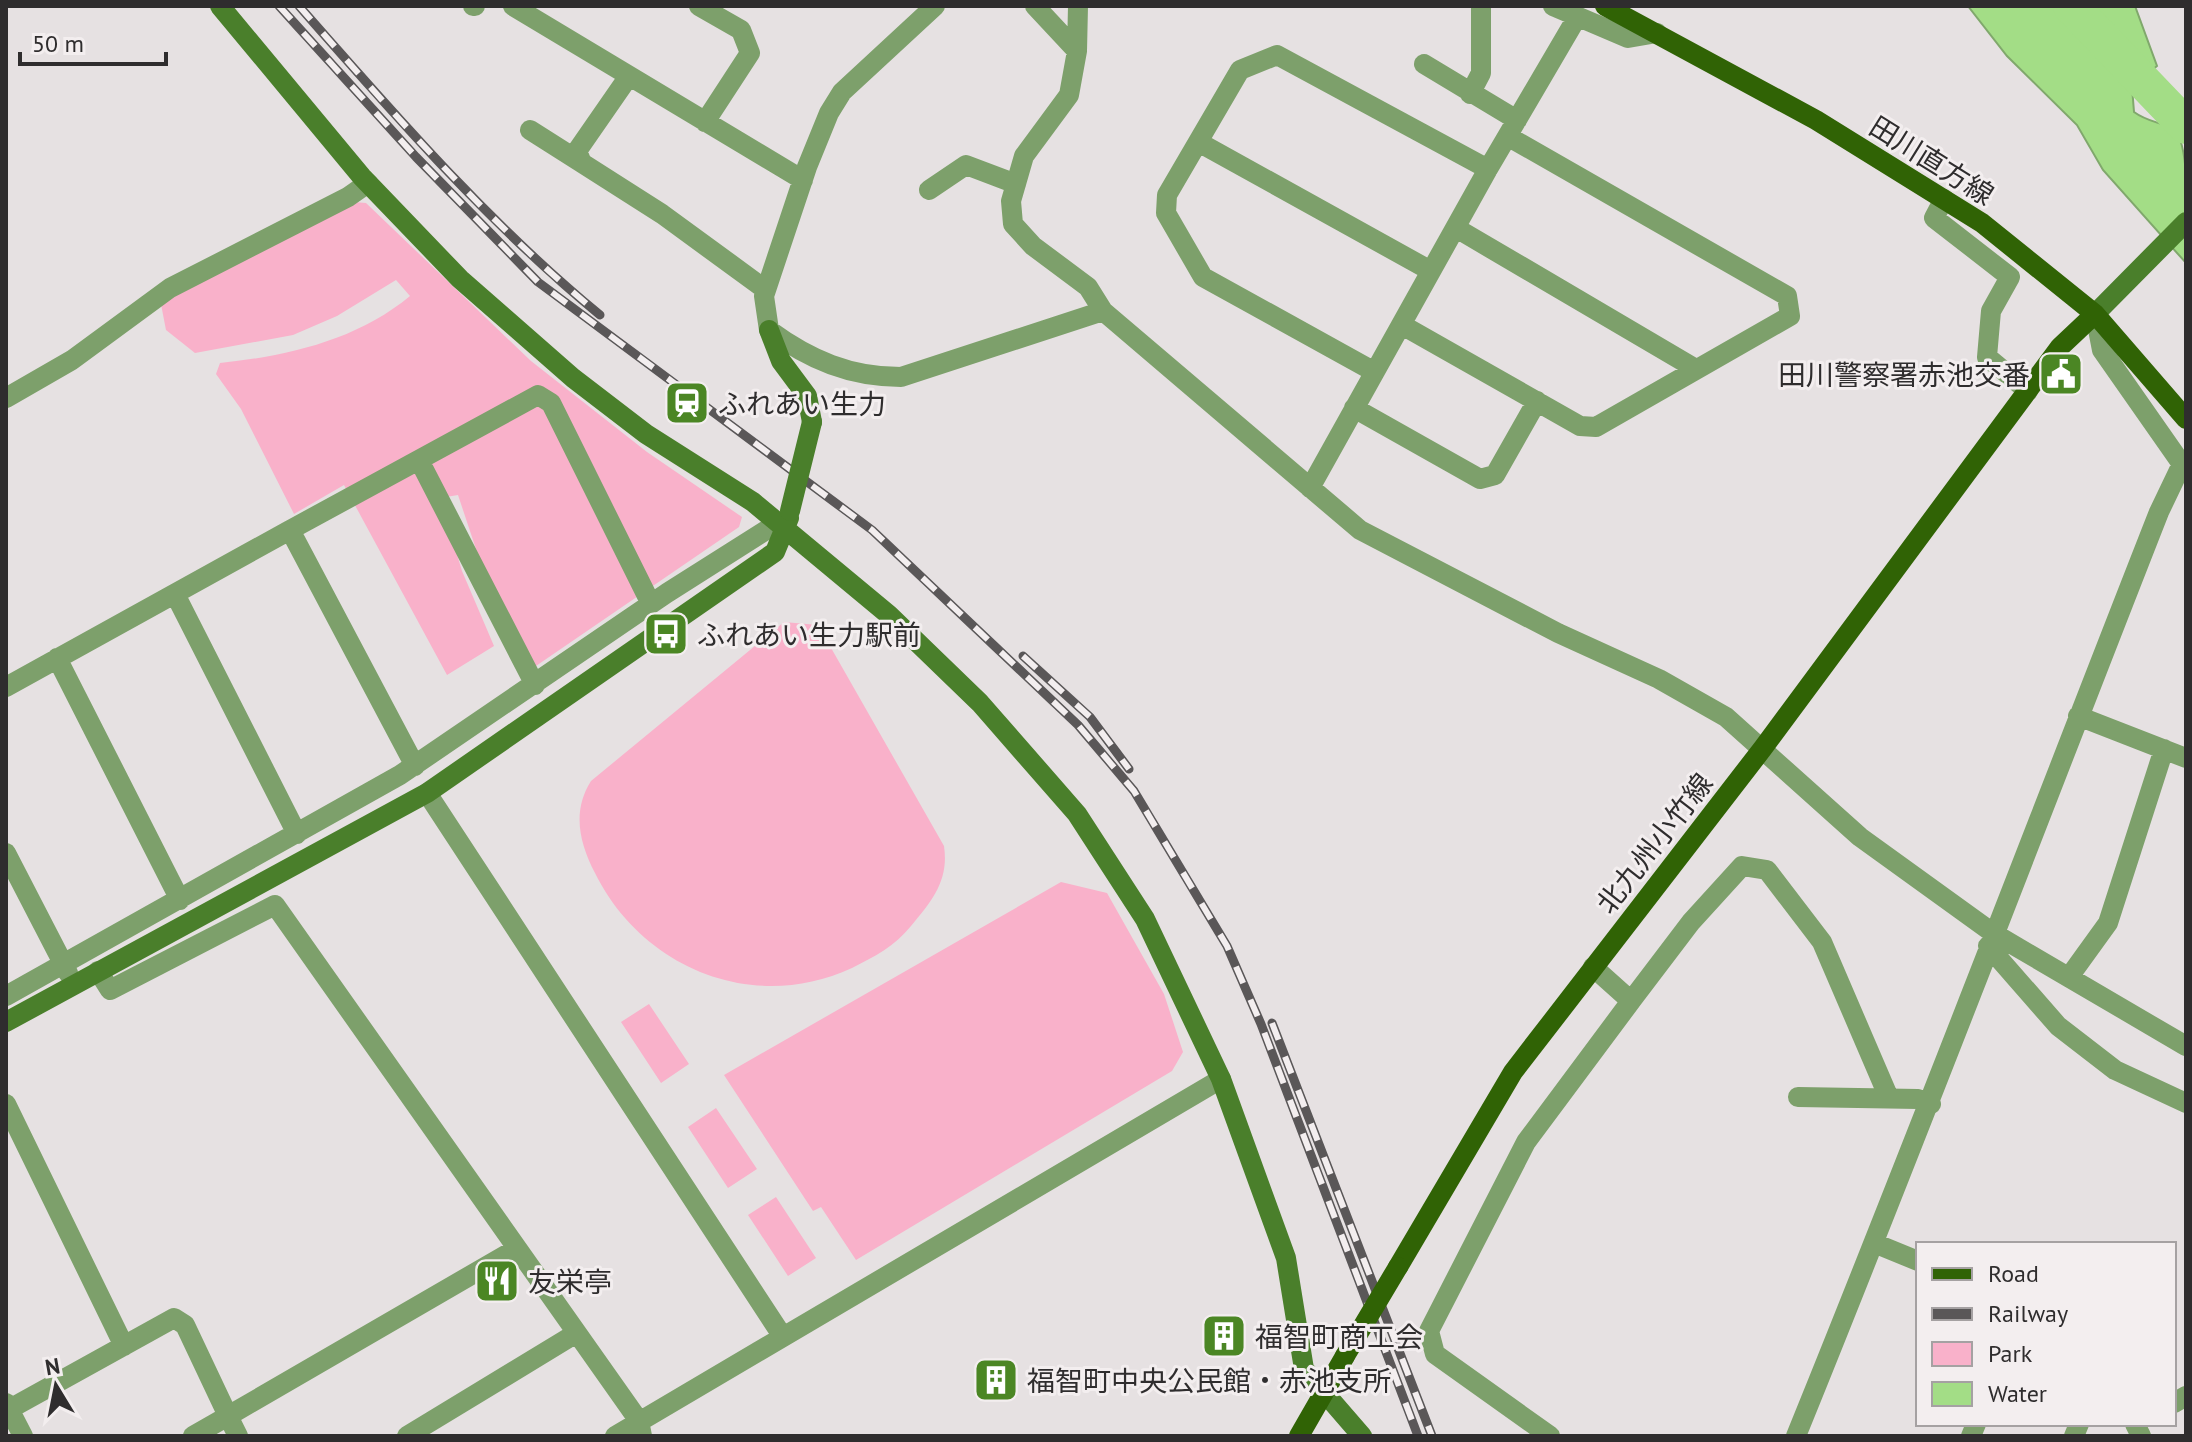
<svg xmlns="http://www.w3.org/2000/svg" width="2192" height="1442" font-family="'PT Sans','Noto Sans JP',sans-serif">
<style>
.green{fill:#f9b1ca}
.water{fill:#a3dd86;stroke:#80a86c;stroke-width:2}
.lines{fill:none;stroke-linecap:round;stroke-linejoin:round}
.river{stroke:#a3dd86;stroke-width:36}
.street{stroke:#7da06b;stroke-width:20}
.secondary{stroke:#4a7f2b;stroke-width:20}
.primary{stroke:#306305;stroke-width:20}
.rail-casing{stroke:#5a5758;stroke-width:9}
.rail{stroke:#f3eeef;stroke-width:6;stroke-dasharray:18;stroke-linecap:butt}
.secondary-bridge{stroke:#4a7f2b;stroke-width:20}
.primary-bridge{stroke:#306305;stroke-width:20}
.labels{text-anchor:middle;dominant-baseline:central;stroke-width:6;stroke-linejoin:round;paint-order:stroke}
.street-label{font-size:28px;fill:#2f2d2e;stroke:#f3eeef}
.poi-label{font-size:28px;fill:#2f2d2e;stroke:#f3eeef;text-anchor:start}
</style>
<rect width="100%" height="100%" fill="#e6e1e2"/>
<path class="green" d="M 354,202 L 366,203 L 531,361 L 647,452 L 742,517 L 739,527 L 533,668 L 478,555 L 458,495 L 440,498 L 462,571 L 494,646 L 447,675 L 344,485 L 294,514 L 241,409 L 216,374 L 220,363 C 288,356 357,340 410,296 L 396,280 L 337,316 L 293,335 L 195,353 L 166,330 L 160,299 Z
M 784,622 L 818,625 L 944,846 C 949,880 933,900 911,926 C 895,946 874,957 852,968 C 753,1014 642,968 595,873 C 579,842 572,811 591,781 Z
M 1061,882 L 1107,893 L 1164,994 L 1183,1052 L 1172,1071 L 856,1260 L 821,1207 L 813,1211 L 724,1075 Z
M 649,1004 L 689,1064 L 661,1083 L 621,1022 Z
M 716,1108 L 757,1169 L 728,1188 L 688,1127 Z
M 776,1197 L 816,1258 L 788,1276 L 748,1215 Z"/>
<path class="water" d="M 1968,6 L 2135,6 L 2157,66 L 2132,87 L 2134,112 C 2149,123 2163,122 2174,130 C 2192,144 2186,236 2186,263 L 2103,170 L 2077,125 L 2007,56 Z"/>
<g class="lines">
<path class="river" d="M 2071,6 L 2186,126"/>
<path class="street" d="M 473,6 L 475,6
M 513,6 L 803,180
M 699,6 L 741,30 L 750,53 L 705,122
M 935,6 L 842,92 L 829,113 L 807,167 L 764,296 L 769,330 C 810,360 850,377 901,377 L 1103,311
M 1035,6 L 1077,51 L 1069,95 L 1024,156 L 1011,201 L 1013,224 L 1033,246 L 1088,287 L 1103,311 L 1360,530 L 1558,633 L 1659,679 L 1726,717 L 1860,837 L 1993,933 L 2186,1046
M 1553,6 L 1628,38 L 1657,33
M 1077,51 L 1078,6
M 1424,64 L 1517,120
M 629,76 L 577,151 L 582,163 L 662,214 L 766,290
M 1470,94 L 1481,73 L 1481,6
M 530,130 L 582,163
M 1200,143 L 1431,271
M 929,190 L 966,165 L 1016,184
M 1944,199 L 1934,218 L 2010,277 L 1991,311 L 1987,357 L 2028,391
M 1456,228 L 1696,369
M 2095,314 L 2102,350 L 2186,470
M 1402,325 L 1580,426 L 1596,427 L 1790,316 L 1787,296 L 1509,137
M 1373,371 L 1203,277 L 1166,213 L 1167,195 L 1240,70 L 1277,55 L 1488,169
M 6,398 L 72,360 L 170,288 L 348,197 L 368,183
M 1354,408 L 1480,479 L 1495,475 L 1537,401
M 419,460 L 535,685
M 1310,488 L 1488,169 L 1576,19
M 290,530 L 538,395 L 551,403 L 651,604
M 175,594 L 297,834
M 57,658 L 180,900
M 6,687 L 290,530 L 415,766
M 2078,716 L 2186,758
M 427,793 L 783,1337
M 6,853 L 68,973
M 1988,946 L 2058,1026 L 2115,1070 L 2186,1103
M 98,971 L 110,990 L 275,905 L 639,1421 L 642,1436
M 2069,977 L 2108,923 L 2164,749
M 6,996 L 400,775 L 667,593 L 779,522
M 1631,1001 L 1691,922 L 1742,866 L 1767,870 L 1822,942 L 1889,1098
M 1798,1097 L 1918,1099 L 1931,1104
M 6,1104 L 124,1346
M 1874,1243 L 1918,1261
M 6,1403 L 23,1436
M 2174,1403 L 2186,1396
M 6,1411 L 174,1318 L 185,1325 L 228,1416 L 516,1249
M 2135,1424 L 2141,1436
M 193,1436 L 228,1416 L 238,1436
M 407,1436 L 575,1334
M 615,1436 L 1221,1079
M 1550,1436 L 1435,1354 L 1429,1331 L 1526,1142 L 1631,1001 L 1593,967
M 1796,1436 C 1921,1129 2038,820 2159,512 L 2181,466
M 1971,1436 L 1976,1424
M 2074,1436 L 2079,1424"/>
<path class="secondary" d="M 220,6 L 362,177 L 460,279 L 573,378 L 646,434 L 753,502 L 889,615 L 980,703 L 1077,814 L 1145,919 L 1221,1079 L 1286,1258 L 1304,1369 L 1362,1436
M 2095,314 L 2186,222
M 769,330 L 781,361 L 807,396 L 812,422
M 6,1022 L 427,793 L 775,552 L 789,518"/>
<path class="primary" d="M 1605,6 L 1816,120 L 1982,223 L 2095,314 L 2186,419
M 1398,1267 L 1513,1072 L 1763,748 L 2060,347 L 2095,314
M 1299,1436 L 1345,1356"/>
<g class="rail-casing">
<path id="rail" d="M 279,6 L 416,157 L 538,282 L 872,530 L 1078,725 L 1134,791 L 1227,946 L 1261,1024 L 1418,1436
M 299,6 C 394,114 488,223 600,315
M 1023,656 L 1090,717 L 1129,769
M 1272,1023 L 1432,1436"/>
</g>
<use href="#rail" class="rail"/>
<path class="secondary-bridge" d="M 790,511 L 812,422"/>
<path class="primary-bridge" d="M 1345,1356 L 1398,1267"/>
</g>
<defs>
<g id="civic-square" transform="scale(2.3)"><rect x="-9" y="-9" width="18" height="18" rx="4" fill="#4b8624" stroke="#f3eeef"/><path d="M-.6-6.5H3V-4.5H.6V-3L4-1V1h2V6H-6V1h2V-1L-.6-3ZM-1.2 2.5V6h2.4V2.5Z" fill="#fff"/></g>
<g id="station-square" transform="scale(2.3)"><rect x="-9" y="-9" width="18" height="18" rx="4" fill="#4b8624" stroke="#f3eeef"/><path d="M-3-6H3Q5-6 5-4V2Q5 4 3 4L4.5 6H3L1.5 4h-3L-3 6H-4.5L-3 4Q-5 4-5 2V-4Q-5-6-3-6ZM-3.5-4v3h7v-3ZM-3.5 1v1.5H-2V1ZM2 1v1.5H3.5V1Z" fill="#fff"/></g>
<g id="bus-square" transform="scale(2.3)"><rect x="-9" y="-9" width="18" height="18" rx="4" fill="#4b8624" stroke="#f3eeef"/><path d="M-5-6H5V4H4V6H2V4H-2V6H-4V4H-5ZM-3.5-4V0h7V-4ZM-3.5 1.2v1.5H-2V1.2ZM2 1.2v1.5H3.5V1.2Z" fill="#fff"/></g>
<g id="restaurant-square" transform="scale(2.3)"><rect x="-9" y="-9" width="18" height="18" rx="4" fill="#4b8624" stroke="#f3eeef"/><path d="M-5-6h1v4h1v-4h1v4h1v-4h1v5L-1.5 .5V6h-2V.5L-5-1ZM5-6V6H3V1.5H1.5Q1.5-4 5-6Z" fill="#fff"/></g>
<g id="building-square" transform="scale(2.3)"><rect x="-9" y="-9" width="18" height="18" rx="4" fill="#4b8624" stroke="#f3eeef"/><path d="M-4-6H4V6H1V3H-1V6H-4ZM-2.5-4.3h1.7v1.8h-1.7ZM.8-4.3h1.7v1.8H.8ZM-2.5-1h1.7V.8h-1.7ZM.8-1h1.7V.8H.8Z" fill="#fff"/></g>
</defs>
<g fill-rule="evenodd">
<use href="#civic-square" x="2061" y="374"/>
<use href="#station-square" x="687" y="403"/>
<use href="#bus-square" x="666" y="634"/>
<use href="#restaurant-square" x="497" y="1281"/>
<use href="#building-square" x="1224" y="1336"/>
<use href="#building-square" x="996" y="1380"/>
</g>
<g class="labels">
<g class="street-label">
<text transform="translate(1932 160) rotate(32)">田川直方線</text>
<text transform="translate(1654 843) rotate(-52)">北九州小竹線</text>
</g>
<g class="poi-label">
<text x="2030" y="374" text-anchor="end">田川警察署赤池交番</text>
<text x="718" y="403">ふれあい生力</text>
<text x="697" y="634">ふれあい生力駅前</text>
<text x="528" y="1281">友栄亭</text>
<text x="1255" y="1336">福智町商工会</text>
<text x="1027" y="1380">福智町中央公民館・赤池支所</text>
</g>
</g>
<rect width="2192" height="1442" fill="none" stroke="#2f2d2e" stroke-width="16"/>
<rect x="1916" y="1242" width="260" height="184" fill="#f3eeef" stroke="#a5a1a2" stroke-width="2"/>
<rect x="1932" y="1268" width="40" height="12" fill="#306305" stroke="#a5a1a2" stroke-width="2"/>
<text x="1988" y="1282" font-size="24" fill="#2f2d2e">Road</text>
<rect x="1932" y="1308" width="40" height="12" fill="#5a5758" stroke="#a5a1a2" stroke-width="2"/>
<text x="1988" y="1322" font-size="24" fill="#2f2d2e">Railway</text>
<rect x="1932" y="1342" width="40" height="24" fill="#f9b1ca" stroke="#a5a1a2" stroke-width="2"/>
<text x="1988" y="1362" font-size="24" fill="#2f2d2e">Park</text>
<rect x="1932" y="1382" width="40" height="24" fill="#a3dd86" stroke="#a5a1a2" stroke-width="2"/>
<text x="1988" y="1402" font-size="24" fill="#2f2d2e">Water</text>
<g transform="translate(56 1386) rotate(350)" stroke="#f3eeef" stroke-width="6" paint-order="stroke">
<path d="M0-6L14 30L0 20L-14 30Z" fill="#2f2d2e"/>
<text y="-12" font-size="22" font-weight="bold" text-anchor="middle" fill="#2f2d2e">N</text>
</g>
<path d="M20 52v12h146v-12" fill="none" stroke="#2f2d2e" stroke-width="4"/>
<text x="32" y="52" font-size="24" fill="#2f2d2e" stroke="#f3eeef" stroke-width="6" paint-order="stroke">50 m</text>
</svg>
